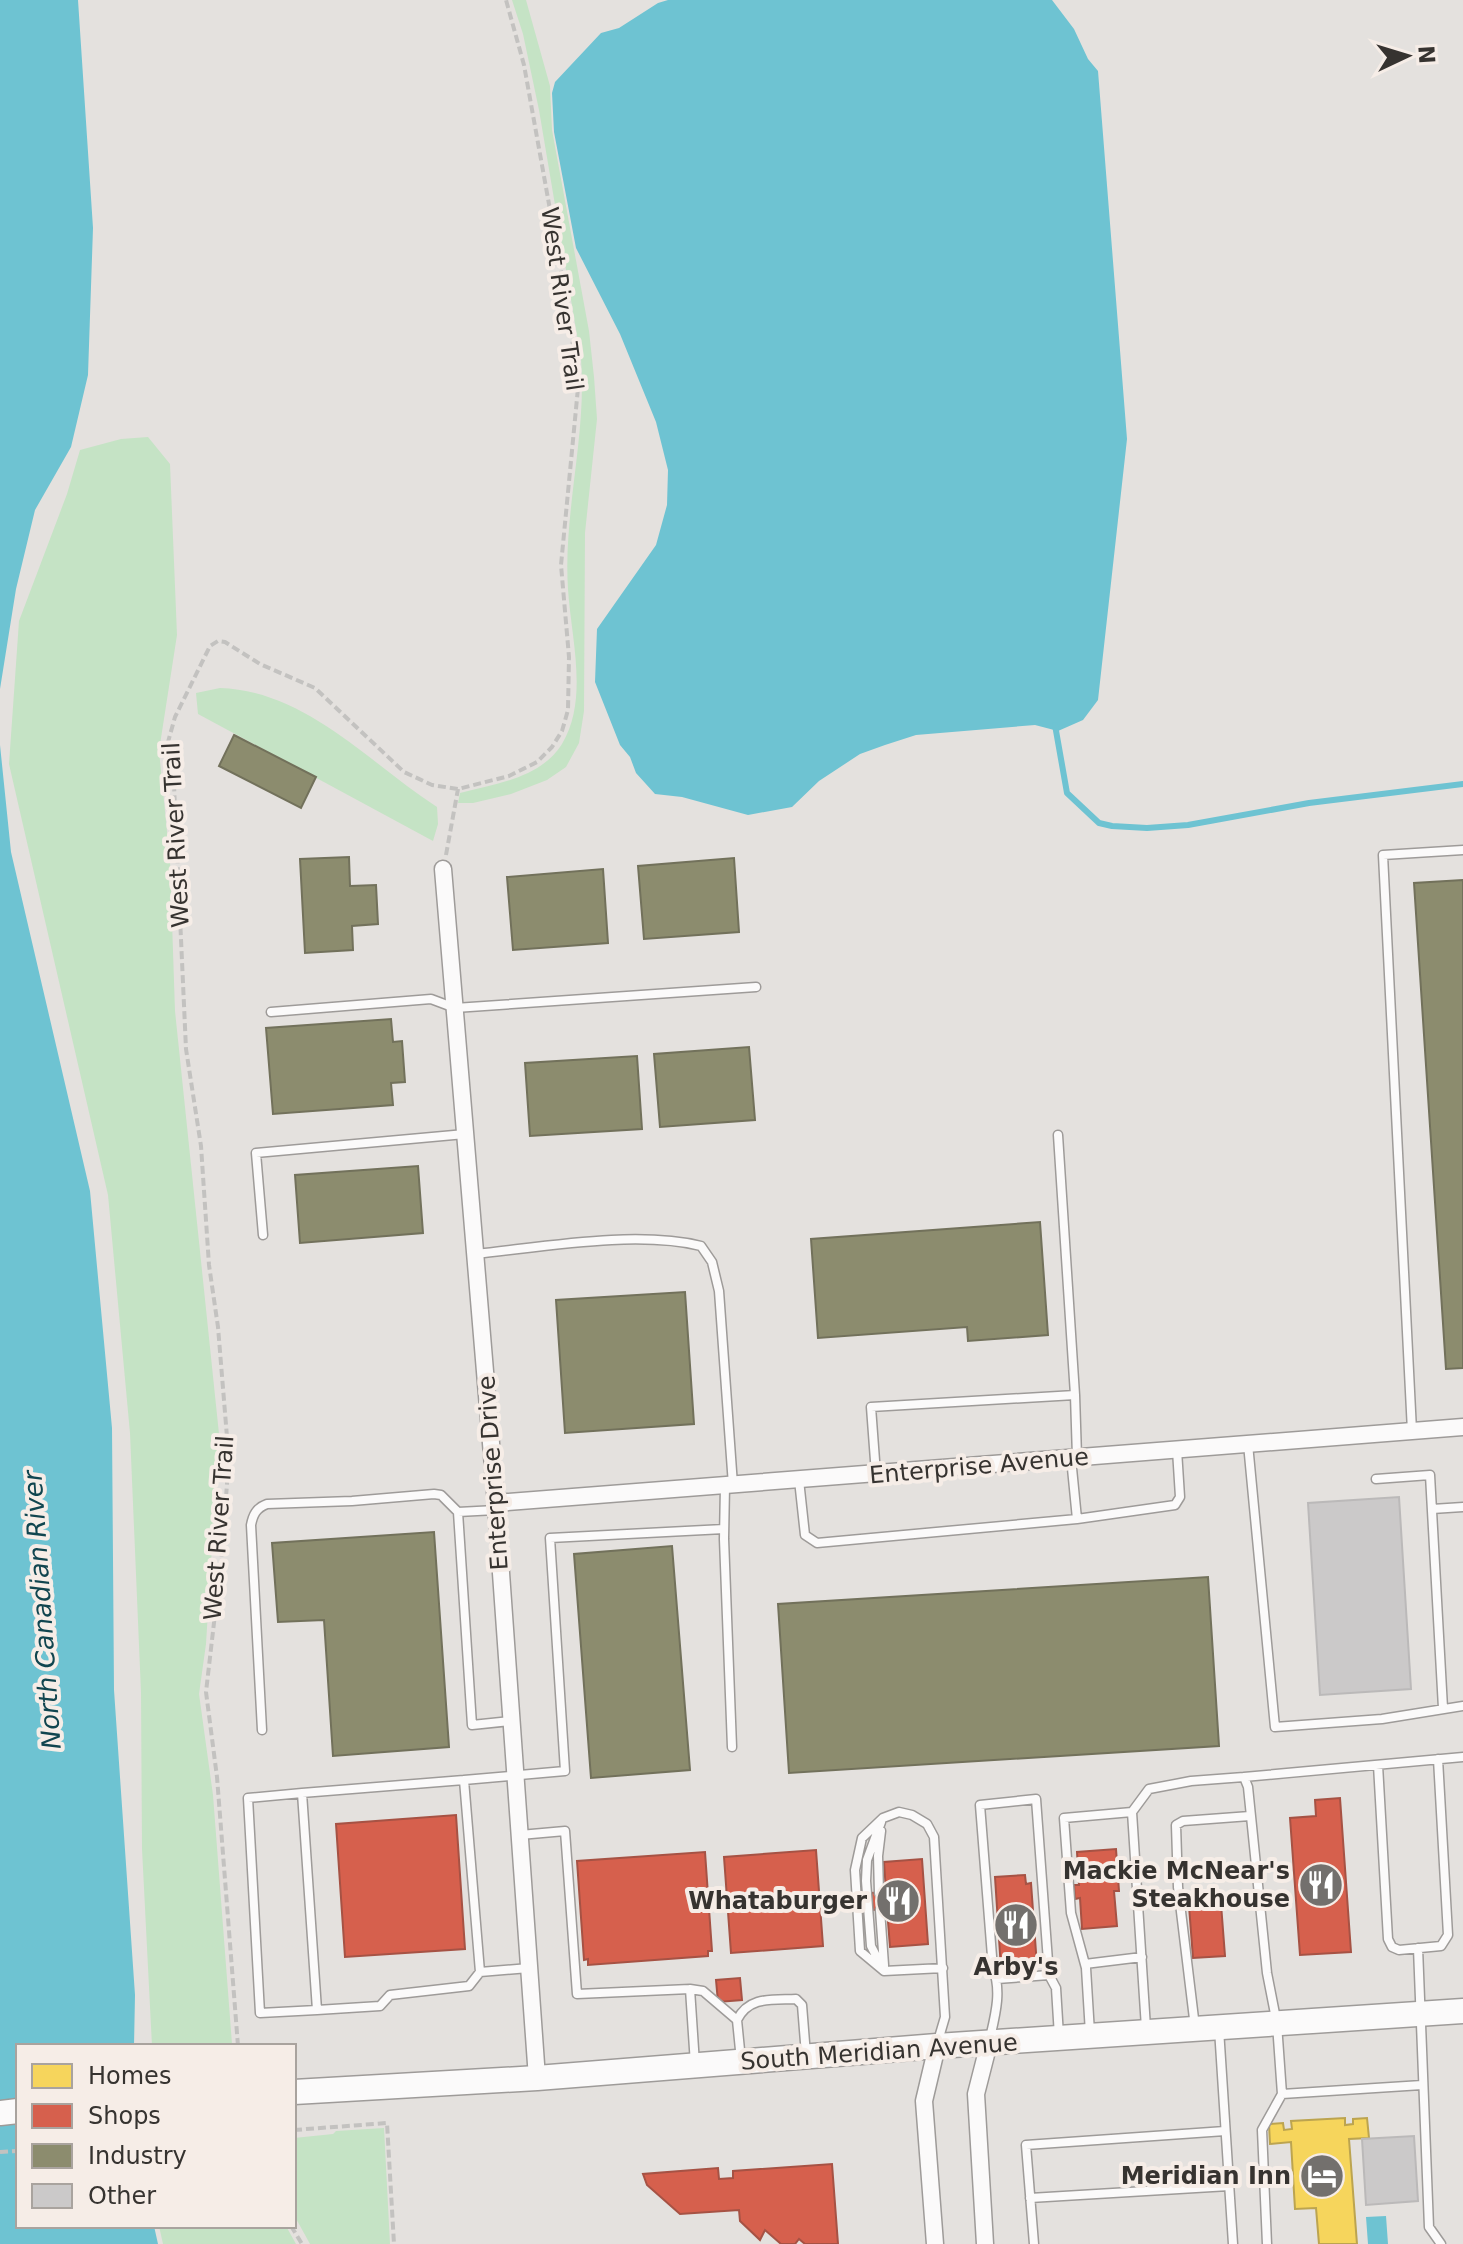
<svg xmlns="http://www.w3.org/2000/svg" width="1463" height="2244" font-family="'DejaVu Sans',sans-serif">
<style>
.green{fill:#c5e3c5}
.water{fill:#6ec3d2}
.homes{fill:#f6d55c;stroke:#bca44f;stroke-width:2}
.shops{fill:#d6604d;stroke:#a65244;stroke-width:2}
.industry{fill:#8c8c6e;stroke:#72715b;stroke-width:2}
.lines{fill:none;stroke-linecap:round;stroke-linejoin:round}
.stream{stroke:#6ec3d2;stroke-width:6}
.building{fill:#cbc9c9;stroke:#bbb9b9;stroke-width:2}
.service-casing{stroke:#9e9b99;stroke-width:11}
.minor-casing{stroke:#9e9b99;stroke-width:19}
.secondary-casing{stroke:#9e9b99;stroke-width:27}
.path{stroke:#c3c2c0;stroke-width:4;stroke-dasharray:8 4;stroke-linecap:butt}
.service{stroke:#fbfafa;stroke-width:8}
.minor{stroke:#fbfafa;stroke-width:16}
.secondary{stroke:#fbfafa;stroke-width:24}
.labels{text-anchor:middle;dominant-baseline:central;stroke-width:8;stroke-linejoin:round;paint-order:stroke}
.street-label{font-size:24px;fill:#363330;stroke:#f6ede7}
.poi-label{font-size:24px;font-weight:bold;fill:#363330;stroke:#f6ede7;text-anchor:end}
.water-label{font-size:26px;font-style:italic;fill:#10454f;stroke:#f6ede7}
</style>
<rect width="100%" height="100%" fill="#e4e1de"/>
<path class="green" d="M 512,0 L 526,0 L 550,86 L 552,130 L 589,331 L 594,377 L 597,419 L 585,533 L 584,711 L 579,743 L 566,767 L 547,780 L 511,794 L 473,803 L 458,803 L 460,793 C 495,784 541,778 562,744 C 589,699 571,638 568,589 C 563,512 587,436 581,359 L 539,110 L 523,34 Z
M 148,437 L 170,464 L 177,635 L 159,751 L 170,861 L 175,1011 L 219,1434 L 206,1644 L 199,1694 L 213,1795 L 232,2044 L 152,2046 L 142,1849 L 141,1692 L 130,1433 L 108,1195 L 9,764 L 19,621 L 67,494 L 80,450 L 121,439 Z
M 220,688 C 306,691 369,763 437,807 L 438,824 L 433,841 L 198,714 L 196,693 Z
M 384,2128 L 390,2244 L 310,2244 L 294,2215 L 294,2138 L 333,2134 L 336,2131 Z
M 159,2226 L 286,2226 L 296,2244 L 163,2244 Z"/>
<path class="water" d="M 0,0 L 78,0 L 93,228 L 88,375 L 71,447 L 35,510 L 16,589 L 0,689 Z
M 668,0 L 1052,0 L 1074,29 L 1088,59 L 1098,71 L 1127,439 L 1098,700 L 1083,720 L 1058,731 L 1035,725 L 916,735 L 885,745 L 860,754 L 819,781 L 792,807 L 748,815 L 682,797 L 655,794 L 636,773 L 630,757 L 620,745 L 595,682 L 597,629 L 656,545 L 667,505 L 668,470 L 656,422 L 620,334 L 576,248 L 554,132 L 552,93 L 555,82 L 601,33 L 619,28 L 658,3 Z
M 0,745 L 11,852 L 90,1191 L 112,1428 L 114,1690 L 135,1995 L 134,2046 L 18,2046 L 18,2226 L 154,2226 L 158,2244 L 0,2244 Z
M 1386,2216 L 1388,2244 L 1368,2244 L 1366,2217 Z"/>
<path class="homes" d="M 1345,2118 L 1345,2125 L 1353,2124 L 1353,2119 L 1367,2118 L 1369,2138 L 1349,2139 L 1357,2244 L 1319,2244 L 1316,2208 L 1295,2209 L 1291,2142 L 1270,2144 L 1269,2124 L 1283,2123 L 1284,2130 L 1292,2129 L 1291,2121 Z"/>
<path class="shops" d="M 1340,1798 L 1351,1952 L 1300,1955 L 1290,1818 L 1316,1816 L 1315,1800 Z
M 456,1815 L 465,1949 L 345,1957 L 336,1824 Z
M 1116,1849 L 1119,1891 L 1114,1891 L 1117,1926 L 1082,1929 L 1080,1898 L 1075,1899 L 1074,1885 L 1079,1885 L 1077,1852 Z
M 816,1850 L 823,1946 L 731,1953 L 724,1857 Z
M 705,1852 L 712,1951 L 708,1951 L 708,1956 L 588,1965 L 588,1959 L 584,1960 L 577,1861 Z
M 922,1859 L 928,1944 L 890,1947 L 887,1909 L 873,1910 L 871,1893 L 886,1892 L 884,1862 Z
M 1025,1875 L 1026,1884 L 1031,1883 L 1037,1966 L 1001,1969 L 995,1877 Z
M 1220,1891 L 1225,1956 L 1193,1958 L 1188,1893 Z
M 740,1978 L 742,2000 L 718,2002 L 716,1980 Z
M 832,2164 L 838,2244 L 805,2244 L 799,2239 L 795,2244 L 781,2244 L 765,2230 L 760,2240 L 740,2221 L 739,2210 L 680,2214 L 647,2185 L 643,2174 L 718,2168 L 719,2179 L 733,2178 L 733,2171 Z"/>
<path class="industry" d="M 234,735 L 316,777 L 301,808 L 219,766 Z
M 349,857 L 350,886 L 376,885 L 378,924 L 352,926 L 353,950 L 305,953 L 300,859 Z
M 734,858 L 739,932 L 644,939 L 638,866 Z
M 603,869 L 608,943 L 513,950 L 507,877 Z
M 1463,880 L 1463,1368 L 1446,1369 L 1414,883 Z
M 391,1019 L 393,1042 L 402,1041 L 405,1082 L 391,1083 L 393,1105 L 273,1114 L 266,1028 Z
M 749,1047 L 755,1120 L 660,1127 L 654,1054 Z
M 637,1056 L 642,1129 L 530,1136 L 525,1063 Z
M 418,1166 L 423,1233 L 300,1243 L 295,1175 Z
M 1040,1222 L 1048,1335 L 968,1341 L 967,1327 L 818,1338 L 811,1239 Z
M 685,1292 L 694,1424 L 565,1433 L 556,1300 Z
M 434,1532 L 449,1747 L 333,1756 L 324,1620 L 278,1622 L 272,1543 Z
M 672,1546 L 690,1770 L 591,1778 L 574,1554 Z
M 1208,1577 L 1219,1746 L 789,1773 L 778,1604 Z"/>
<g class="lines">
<path class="stream" d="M 1055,725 L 1067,793 L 1099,823 L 1112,826 L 1147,828 L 1188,825 L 1309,803 L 1463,784"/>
</g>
<path class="building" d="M 1399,1497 L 1411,1689 L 1320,1695 L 1308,1503 Z
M 1414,2136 L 1418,2201 L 1366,2205 L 1362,2139 Z"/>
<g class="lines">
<g class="service-casing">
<path id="service" d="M 271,1012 L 431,999 L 455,1008 L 756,987
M 1058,1135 L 1075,1395
M 263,1235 L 256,1153 L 465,1134
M 476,1254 C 543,1247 636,1230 701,1246 L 712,1262 L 719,1291 L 733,1485
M 1412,1431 L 1383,855 L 1463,850
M 1248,1444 L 1275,1727 L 1382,1719 L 1463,1706
M 876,1474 L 871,1407 L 1075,1395 L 1077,1457
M 1376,1479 L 1430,1475 L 1443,1708
M 799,1480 L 805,1535 L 817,1543 L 1077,1519 L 1071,1458
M 725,1486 L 724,1539 L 732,1747
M 1432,1509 L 1463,1507
M 458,1512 L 496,1510
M 1077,1519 L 1175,1505 L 1180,1497 L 1177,1450
M 262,1730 L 251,1525 C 253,1515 256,1508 267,1504 L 352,1501 L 434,1494 L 441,1495 L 458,1512 L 472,1725 L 511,1721
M 1378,1765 L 1388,1939 L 1392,1947 L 1399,1950 L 1441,1946 L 1448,1935 L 1438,1759
M 1244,1777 L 1463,1757
M 464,1780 L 302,1793 L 317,2010 L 380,2006 L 390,1995 L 469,1986 L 480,1972
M 302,1793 L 248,1798 L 260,2013 L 317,2010
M 1132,1812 L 1149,1789 L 1191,1781 L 1244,1777 L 1248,1787 L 1267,1973 L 1277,2024 L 1282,2094 L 1262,2130 L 1267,2244
M 881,1822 L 867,1860 L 866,1881 L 871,1946 L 882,1967
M 520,1835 L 565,1831 L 577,1994 L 690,1989 L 695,2064
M 879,1893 L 878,1856 L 881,1831
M 880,1910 L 884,1965
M 1418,1948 L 1429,2227 L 1441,2244
M 1085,1964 L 1142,1957
M 529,1968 L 480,1972 L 464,1780 L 565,1771 L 550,1538 L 724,1529
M 997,1979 L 1049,1975
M 690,1989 L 703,1991 L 737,2020 L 741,2060
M 737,2020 C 749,1996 772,2000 796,1999 L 802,2005 L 806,2055
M 1195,2027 L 1178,1887 L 1176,1825 L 1183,1821 L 1250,1816
M 1219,2029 L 1233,2244
M 1090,2033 L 1086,1968 L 1071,1913 L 1064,1818 L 1132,1812 L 1146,2028
M 990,2038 C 995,2016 1002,1991 993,1969 L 980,1805 L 1036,1799 L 1049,1975 L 1056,1988 L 1059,2036
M 938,2041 L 945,2017 L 934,1837 L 927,1824 L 912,1815 L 899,1812 L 883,1818 L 862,1838 L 855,1870 L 860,1951 L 884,1971 L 943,1968
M 1282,2094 L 1422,2085
M 1030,2198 L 1229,2186
M 1034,2244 L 1026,2145 L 1225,2131"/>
</g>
<g class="minor-casing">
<path id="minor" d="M 443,869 L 496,1503 L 537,2078
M 496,1503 L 1463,1427
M 935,2244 L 924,2101 L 937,2046
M 985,2244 L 976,2094 L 989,2043"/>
</g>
<g class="secondary-casing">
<path id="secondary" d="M 294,2092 L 537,2078 L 937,2046 L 1463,2011
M 0,2113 L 18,2111"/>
</g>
<path class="path" d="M 446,855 L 458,789
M 238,2046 L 217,1777 L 206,1692 L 221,1562 L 227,1484 L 227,1437 L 218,1327 L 209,1265 L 201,1146 L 186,1049 L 174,785 L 168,742 L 175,717 L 210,646 L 218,641 L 225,642 L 260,664 L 315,688 L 404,772 L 432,785 L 458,789 L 509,776 L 537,762 L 552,747 L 562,731 L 568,710 L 569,657 L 561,565 L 578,388 L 570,321 L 524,65 L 506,0
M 294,2130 L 387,2123 L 394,2244
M 0,2152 L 18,2151
M 291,2226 L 302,2244"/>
<use href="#service" class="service"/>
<use href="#minor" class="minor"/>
<use href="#secondary" class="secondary"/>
</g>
<defs>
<g id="restaurant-disc" transform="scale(2.3)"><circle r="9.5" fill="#73706d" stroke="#f6ede7"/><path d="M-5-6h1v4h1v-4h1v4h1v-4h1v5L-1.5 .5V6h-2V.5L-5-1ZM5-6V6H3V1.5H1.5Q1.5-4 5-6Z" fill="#fff"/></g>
<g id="hotel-disc" transform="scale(2.3)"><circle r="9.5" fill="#73706d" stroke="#f6ede7"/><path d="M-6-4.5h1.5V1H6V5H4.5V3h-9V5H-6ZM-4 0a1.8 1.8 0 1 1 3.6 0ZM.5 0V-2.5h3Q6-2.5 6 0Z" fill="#fff"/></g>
</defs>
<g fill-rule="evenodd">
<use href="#restaurant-disc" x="1321" y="1885"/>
<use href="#restaurant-disc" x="898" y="1901"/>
<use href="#restaurant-disc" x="1016" y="1925"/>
<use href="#hotel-disc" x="1322" y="2176"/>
</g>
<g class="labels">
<g class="street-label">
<text transform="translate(562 299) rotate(82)">West River Trail</text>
<text transform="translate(176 835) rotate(-93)">West River Trail</text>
<text transform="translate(979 1466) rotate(-5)">Enterprise Avenue</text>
<text transform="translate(493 1473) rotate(-94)">Enterprise Drive</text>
<text transform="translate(219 1528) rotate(-86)">West River Trail</text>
<text transform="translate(879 2052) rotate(-4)">South Meridian Avenue</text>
</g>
<g class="poi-label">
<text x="1290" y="1871">Mackie McNear's<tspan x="1290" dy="28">Steakhouse</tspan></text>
<text x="867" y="1901">Whataburger</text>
<text x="1016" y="1967" text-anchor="middle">Arby's</text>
<text x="1291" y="2176">Meridian Inn</text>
</g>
<g class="water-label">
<text transform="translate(42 1610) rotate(-94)">North Canadian River</text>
</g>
</g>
<rect x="16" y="2044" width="280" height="184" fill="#f6ede7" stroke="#a9a39e" stroke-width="2"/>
<rect x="32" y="2064" width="40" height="24" fill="#f6d55c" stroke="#a9a39e" stroke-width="2"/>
<text x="88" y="2084" font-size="24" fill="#363330">Homes</text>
<rect x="32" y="2104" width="40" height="24" fill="#d6604d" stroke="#a9a39e" stroke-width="2"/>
<text x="88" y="2124" font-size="24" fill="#363330">Shops</text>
<rect x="32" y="2144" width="40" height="24" fill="#8c8c6e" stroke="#a9a39e" stroke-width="2"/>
<text x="88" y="2164" font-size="24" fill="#363330">Industry</text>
<rect x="32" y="2184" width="40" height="24" fill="#cbc9c9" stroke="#a9a39e" stroke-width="2"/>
<text x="88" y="2204" font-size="24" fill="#363330">Other</text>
<g transform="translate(1407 56) rotate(86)" stroke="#f6ede7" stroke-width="6" paint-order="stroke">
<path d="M0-6L14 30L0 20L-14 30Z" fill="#363330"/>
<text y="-12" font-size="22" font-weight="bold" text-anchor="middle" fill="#363330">N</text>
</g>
</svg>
